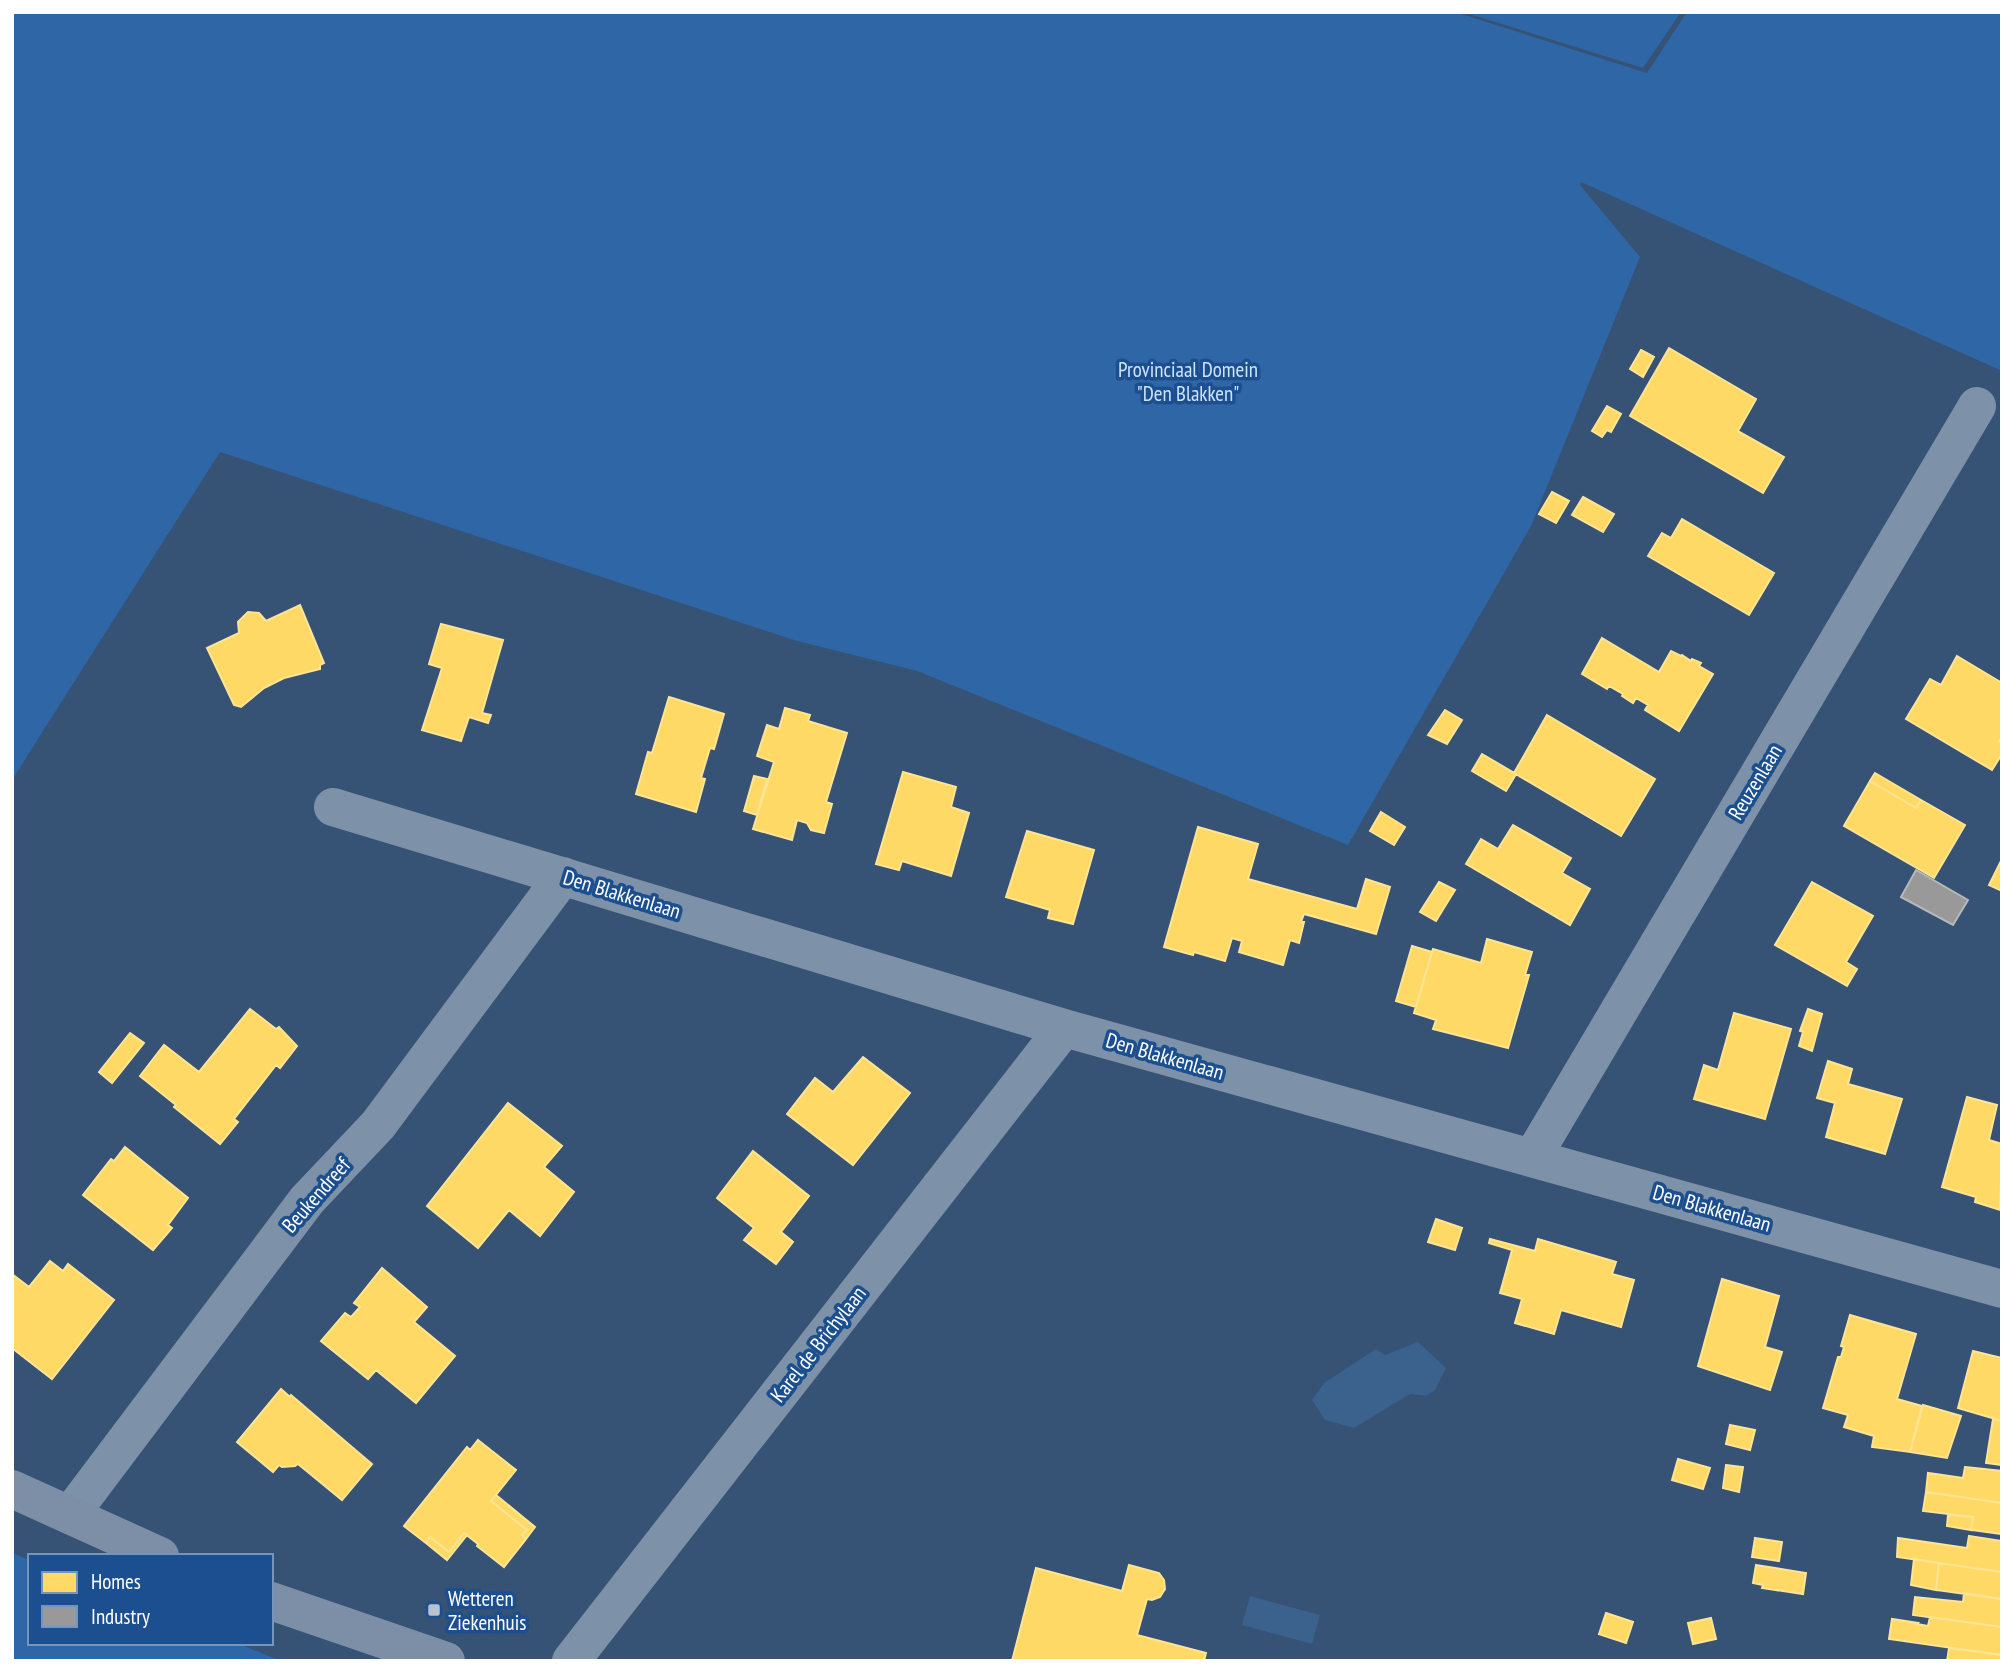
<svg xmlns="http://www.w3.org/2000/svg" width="2014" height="1673" font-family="'PT Sans Narrow',sans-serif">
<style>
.green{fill:#2f66a5}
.water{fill:#3b618d}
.homes{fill:#ffd966;stroke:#ffe494;stroke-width:2}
.industry{fill:#999;stroke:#b8b8b8;stroke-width:2}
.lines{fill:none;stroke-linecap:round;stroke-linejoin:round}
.minor{stroke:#7d92a8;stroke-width:38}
.major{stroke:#7d8ea7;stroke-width:38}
.poi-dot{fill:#b9c2ce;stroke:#1b4f8f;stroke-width:2.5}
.labels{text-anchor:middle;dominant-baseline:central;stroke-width:7;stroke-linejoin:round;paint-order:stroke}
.park-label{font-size:21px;fill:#cfe3fa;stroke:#1b4f8f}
.street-label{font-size:21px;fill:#fff;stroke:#1b4f8f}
.poi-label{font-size:21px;fill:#fff;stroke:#1b4f8f;text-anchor:start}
</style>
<rect width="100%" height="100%" fill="#365274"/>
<path class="green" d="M 12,12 L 1455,12 L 1647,73 L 1687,12 L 2002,12 L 2002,371 L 1581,182 L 1580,185 L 1640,257 L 1531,526 L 1348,845 L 917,671 L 797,641 L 220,452 L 12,780 Z
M 1463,12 L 1681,12 L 1643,68 Z
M 12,1553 L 30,1560 L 30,1643 L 237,1643 L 281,1661 L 12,1661 Z"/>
<path class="water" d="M 1418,1342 L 1446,1368 L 1435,1390 L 1426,1396 L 1410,1394 L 1354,1428 L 1325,1420 L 1312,1400 L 1324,1383 L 1376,1349 L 1385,1355 Z
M 1250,1596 L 1320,1615 L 1312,1644 L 1242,1625 Z"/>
<path class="homes" d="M 1669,348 L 1756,399 L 1738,431 L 1784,457 L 1763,493 L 1630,416 Z
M 1641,350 L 1654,357 L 1643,377 L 1630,369 Z
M 1607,406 L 1621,414 L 1611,432 L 1607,430 L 1602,437 L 1592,431 Z
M 1552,492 L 1569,501 L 1556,523 L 1539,514 Z
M 1583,497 L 1614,514 L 1603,532 L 1572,515 Z
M 1682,519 L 1774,573 L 1749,615 L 1648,556 L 1662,533 L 1671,538 Z
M 300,605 L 324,663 L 320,665 L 320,669 L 284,678 L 264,688 L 241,707 L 234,705 L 207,648 L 239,633 L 238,622 L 248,612 L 259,613 L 266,621 Z
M 441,624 L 503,640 L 482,713 L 491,715 L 488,723 L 469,717 L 461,741 L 422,730 L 442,668 L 429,664 Z
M 1602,638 L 1659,672 L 1671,651 L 1681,656 L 1682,655 L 1691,661 L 1692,659 L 1701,663 L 1699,666 L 1713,674 L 1679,731 L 1645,710 L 1648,705 L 1636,698 L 1633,703 L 1622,696 L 1623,694 L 1609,686 L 1607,689 L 1582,674 Z
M 1957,656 L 2002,683 L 2002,736 L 1999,741 L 2002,743 L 2002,754 L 1992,770 L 1906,719 L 1930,679 L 1941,685 Z
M 669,697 L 724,714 L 714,749 L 710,748 L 701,778 L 705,779 L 696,812 L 636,794 L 648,752 L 652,753 Z
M 785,708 L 810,715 L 808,721 L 847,733 L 826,802 L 832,804 L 824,833 L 811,830 L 807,823 L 797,820 L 792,840 L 753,829 L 774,762 L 757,756 L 767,725 L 779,729 Z
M 1445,710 L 1462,720 L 1447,744 L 1428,735 Z
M 1547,715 L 1655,779 L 1621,836 L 1514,773 Z
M 1482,754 L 1516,774 L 1506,791 L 1472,771 Z
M 903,772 L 956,787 L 951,807 L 969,813 L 951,876 L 902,861 L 899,870 L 876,864 Z
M 1875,773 L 1921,800 L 1916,808 L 1870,781 Z
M 754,776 L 767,779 L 757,815 L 744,811 Z
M 1870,781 L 1916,808 L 1921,800 L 1965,825 L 1934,878 L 1844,826 Z
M 1381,812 L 1405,827 L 1394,845 L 1370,831 Z
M 1513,825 L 1571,858 L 1562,873 L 1590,889 L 1570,925 L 1466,864 L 1481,839 L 1498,849 Z
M 1198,827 L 1258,844 L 1248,879 L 1357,909 L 1366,879 L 1390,887 L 1376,934 L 1304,914 L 1301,922 L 1304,922 L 1299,943 L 1290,940 L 1283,965 L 1239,952 L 1242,941 L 1232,938 L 1225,961 L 1194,952 L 1193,955 L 1164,947 Z
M 1027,831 L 1094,850 L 1073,924 L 1048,918 L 1050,910 L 1006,897 Z
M 2002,859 L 2002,891 L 1989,885 Z
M 1439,882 L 1455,890 L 1436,921 L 1420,912 Z
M 1812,882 L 1873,916 L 1846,962 L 1857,969 L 1847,986 L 1775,945 Z
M 1487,939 L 1532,952 L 1525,975 L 1529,975 L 1508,1048 L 1433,1029 L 1436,1020 L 1414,1013 L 1433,949 L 1481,963 Z
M 1412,946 L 1432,952 L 1416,1007 L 1396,1001 Z
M 250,1009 L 276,1029 L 279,1027 L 297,1046 L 280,1068 L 276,1065 L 234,1119 L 238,1122 L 220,1144 L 174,1107 L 176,1105 L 140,1076 L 164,1045 L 199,1072 Z
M 1808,1009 L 1822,1014 L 1812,1051 L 1799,1046 L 1803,1032 L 1800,1031 Z
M 1734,1013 L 1791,1029 L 1765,1119 L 1694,1099 L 1704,1065 L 1718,1070 Z
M 130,1033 L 144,1043 L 112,1083 L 99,1072 Z
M 863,1057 L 910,1093 L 853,1165 L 787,1114 L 815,1078 L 833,1092 Z
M 1828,1061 L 1852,1069 L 1848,1084 L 1902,1099 L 1885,1154 L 1826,1137 L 1835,1103 L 1817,1098 Z
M 1967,1097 L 1997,1105 L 1989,1140 L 2002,1144 L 2000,1210 L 1975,1202 L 1976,1197 L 1942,1187 Z
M 508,1103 L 562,1146 L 544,1167 L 574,1192 L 540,1236 L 509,1210 L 478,1248 L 427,1206 Z
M 125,1147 L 188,1198 L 168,1225 L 172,1228 L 153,1250 L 83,1195 L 111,1159 L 114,1161 Z
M 753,1151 L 809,1196 L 781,1232 L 793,1242 L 776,1264 L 744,1240 L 754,1228 L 717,1198 Z
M 1436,1219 L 1462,1228 L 1455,1250 L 1428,1242 Z
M 1490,1239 L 1535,1251 L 1538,1239 L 1616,1262 L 1612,1274 L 1634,1280 L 1621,1327 L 1561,1310 L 1554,1334 L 1515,1323 L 1522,1299 L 1500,1293 L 1512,1250 L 1489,1243 Z
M 50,1261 L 63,1271 L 68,1264 L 114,1300 L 52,1379 L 12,1348 L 12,1274 L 29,1287 Z
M 382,1268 L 427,1307 L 414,1322 L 455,1356 L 416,1403 L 376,1370 L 368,1379 L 321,1341 L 345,1313 L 351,1317 L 360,1307 L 354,1303 Z
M 1722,1279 L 1779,1296 L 1765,1347 L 1782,1352 L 1770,1390 L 1698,1366 Z
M 1850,1315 L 1916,1334 L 1897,1399 L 1922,1406 L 1910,1452 L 1872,1447 L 1874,1436 L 1844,1427 L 1848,1415 L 1823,1408 L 1838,1357 L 1841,1357 L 1844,1347 L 1841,1346 Z
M 1973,1351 L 2002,1358 L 2002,1421 L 1958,1408 Z
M 281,1389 L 290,1397 L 291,1395 L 372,1464 L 342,1500 L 298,1464 L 295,1466 L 282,1467 L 279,1465 L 273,1472 L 237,1442 Z
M 1923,1405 L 1961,1416 L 1947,1458 L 1910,1452 Z
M 1993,1419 L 2002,1421 L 2002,1465 L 1986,1463 Z
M 1730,1425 L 1755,1430 L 1750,1450 L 1726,1444 Z
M 478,1440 L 516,1470 L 491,1501 L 527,1530 L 522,1535 L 526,1539 L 504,1567 L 477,1546 L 478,1544 L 464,1533 L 449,1552 L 430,1537 L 426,1543 L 404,1526 L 467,1447 L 470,1450 Z
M 1678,1459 L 1710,1468 L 1703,1489 L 1672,1480 Z
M 1726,1465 L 1743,1467 L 1739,1492 L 1723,1488 Z
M 1965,1467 L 2002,1471 L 2002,1503 L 1926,1492 L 1928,1473 L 1963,1478 Z
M 1926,1492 L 2002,1503 L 2002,1534 L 1971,1530 L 1973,1517 L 1923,1511 Z
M 496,1495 L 535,1527 L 526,1539 L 522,1535 L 527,1530 L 491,1501 Z
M 1948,1515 L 1973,1517 L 1971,1530 L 1947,1526 Z
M 464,1533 L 467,1535 L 447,1560 L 426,1543 L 430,1537 L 449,1552 Z
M 1969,1536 L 2002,1541 L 2002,1572 L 1897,1557 L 1898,1538 L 1967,1548 Z
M 1755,1538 L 1782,1542 L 1779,1561 L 1752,1557 Z
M 1914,1559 L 1939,1563 L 1936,1590 L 1911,1585 Z
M 1939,1563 L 2002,1572 L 2002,1599 L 1936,1590 Z
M 1129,1565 L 1159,1573 L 1164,1580 L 1165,1589 L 1160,1597 L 1152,1600 L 1147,1599 L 1137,1635 L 1206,1653 L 1204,1661 L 1012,1661 L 1036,1568 L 1122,1591 Z
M 1756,1565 L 1806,1573 L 1803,1594 L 1762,1588 L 1763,1585 L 1753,1583 Z
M 1964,1593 L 2002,1599 L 2002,1627 L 1913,1615 L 1915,1597 L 1963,1602 Z
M 1606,1613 L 1633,1622 L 1626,1643 L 1599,1634 Z
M 1930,1617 L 2002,1627 L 2002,1655 L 1889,1639 L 1892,1619 L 1918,1623 L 1917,1624 L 1928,1626 Z
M 1711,1618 L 1716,1639 L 1693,1644 L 1688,1623 Z
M 1949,1648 L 2002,1655 L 2002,1661 L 1947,1661 Z"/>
<path class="industry" d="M 1916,870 L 1968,900 L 1953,925 L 1901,897 Z"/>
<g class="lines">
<path class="minor" d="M 333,807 L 1064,1028 L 2002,1289
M 1532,1158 L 1977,406
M 70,1515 L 307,1200 L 378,1125 L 563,876
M 571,1661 L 1064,1028"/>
<path class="major" d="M 12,1489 L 160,1556
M 271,1601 L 446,1661"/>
</g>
<rect class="poi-dot" x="427" y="1603" width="14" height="14" rx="3.5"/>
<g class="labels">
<g class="park-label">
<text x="1188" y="369">Provinciaal Domein<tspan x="1188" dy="24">"Den Blakken"</tspan></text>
</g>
<g class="street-label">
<text transform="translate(1755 782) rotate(-59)">Reuzenlaan</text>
<text transform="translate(622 894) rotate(17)">Den Blakkenlaan</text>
<text transform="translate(1165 1056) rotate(16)">Den Blakkenlaan</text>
<text transform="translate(316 1195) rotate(-49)">Beukendreef</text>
<text transform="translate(1712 1208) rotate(16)">Den Blakkenlaan</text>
<text transform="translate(818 1344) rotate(-52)">Karel de Brichylaan</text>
</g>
<g class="poi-label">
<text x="448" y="1598">Wetteren<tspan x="448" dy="24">Ziekenhuis</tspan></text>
</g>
</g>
<rect width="2014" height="1673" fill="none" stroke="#ffffff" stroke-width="28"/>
<rect x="28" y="1554" width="245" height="91" fill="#1b4f8f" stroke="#7695bc" stroke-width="2"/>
<rect x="42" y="1572" width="35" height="21" fill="#ffd966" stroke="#7695bc" stroke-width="2"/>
<text x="91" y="1589" font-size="21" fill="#ffffff">Homes</text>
<rect x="42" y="1606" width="35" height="21" fill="#999999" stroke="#7695bc" stroke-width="2"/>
<text x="91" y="1624" font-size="21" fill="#ffffff">Industry</text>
</svg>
